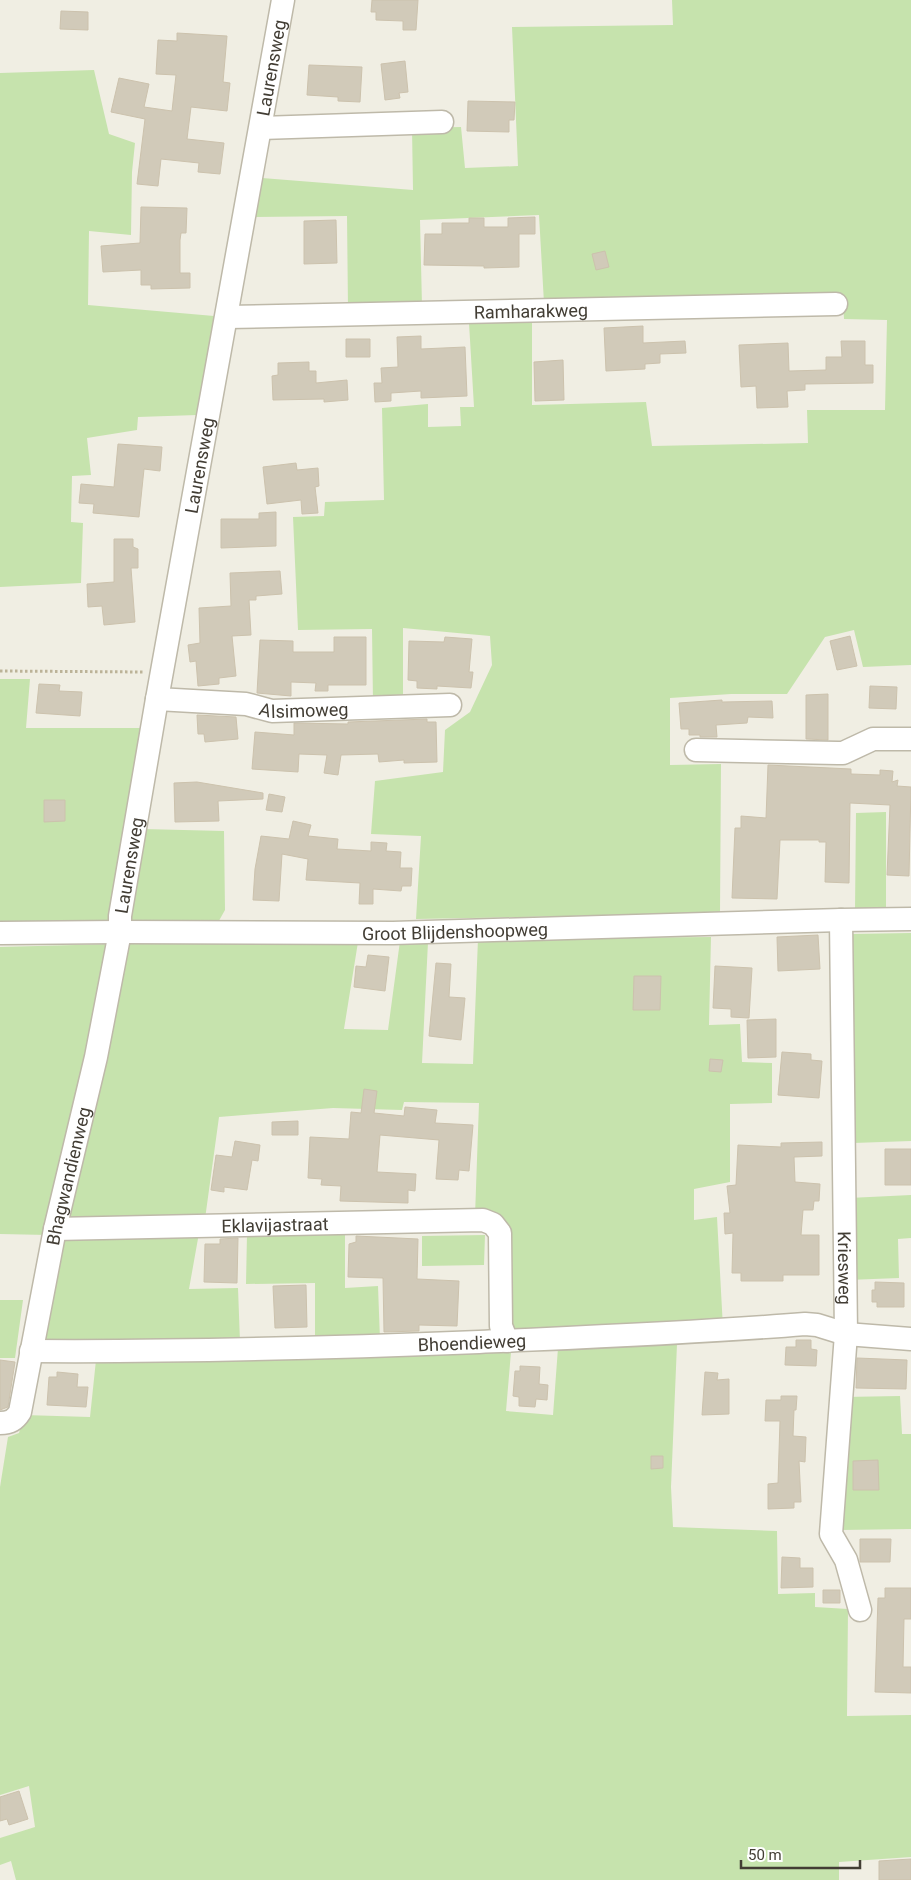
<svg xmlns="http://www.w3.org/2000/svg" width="911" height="1880" font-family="Roboto,sans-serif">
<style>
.green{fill:#c6e3ad}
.building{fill:#d1cab9;stroke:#ccc2ad}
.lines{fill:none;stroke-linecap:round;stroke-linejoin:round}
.minor-casing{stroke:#beb9a9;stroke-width:25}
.path{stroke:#bcb398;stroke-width:3;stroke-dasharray:2.5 2.5;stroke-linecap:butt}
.minor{stroke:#fff;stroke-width:22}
.labels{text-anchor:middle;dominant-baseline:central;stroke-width:4;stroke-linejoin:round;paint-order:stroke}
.street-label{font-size:18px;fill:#423d34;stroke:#fff}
</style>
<rect width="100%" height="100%" fill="#f0eee3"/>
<path class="green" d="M 672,0 L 911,0 L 911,665 L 863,667 L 854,630 L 825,637 L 787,694 L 731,694 L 670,698 L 670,765 L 721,764 L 720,913 L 416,919 L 421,836 L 371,834 L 375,781 L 443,772 L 445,730 L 470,712 L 492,665 L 490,636 L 403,628 L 403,702 L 373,703 L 372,629 L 298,630 L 293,517 L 324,516 L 325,502 L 384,500 L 382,408 L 428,404 L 428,427 L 461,426 L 460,407 L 474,407 L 469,323 L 532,321 L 532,405 L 646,402 L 652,446 L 808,443 L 807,410 L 885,410 L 887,320 L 844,319 L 843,299 L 544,303 L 539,215 L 420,220 L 422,306 L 348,308 L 347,216 L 254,217 L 262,178 L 413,190 L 412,128 L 461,127 L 465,168 L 518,166 L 512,27 L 673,25 Z
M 94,70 L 109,134 L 135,143 L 132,172 L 131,235 L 89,231 L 88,305 L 214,316 L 197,415 L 138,417 L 137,430 L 87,438 L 91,475 L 72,476 L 71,522 L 83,523 L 81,583 L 0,587 L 0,73 Z
M 0,679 L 30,679 L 26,728 L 144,728 L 109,923 L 0,924 Z
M 886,812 L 886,909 L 855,910 L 856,813 Z
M 143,829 L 224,831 L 225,910 L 216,926 L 130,923 Z
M 911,933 L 911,1141 L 853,1143 L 853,934 Z
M 711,937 L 709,1025 L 740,1024 L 742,1062 L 772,1063 L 772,1103 L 730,1104 L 730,1182 L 694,1189 L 694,1220 L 717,1217 L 723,1328 L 509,1339 L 503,1228 L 475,1216 L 479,1103 L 404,1102 L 402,1110 L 333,1108 L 219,1117 L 205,1219 L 64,1222 L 124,944 L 358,942 L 344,1029 L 388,1030 L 400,941 L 428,942 L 422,1063 L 473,1064 L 478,939 Z
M 113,944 L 48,1235 L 0,1234 L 0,947 Z
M 911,1195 L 911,1238 L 898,1239 L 899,1278 L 848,1280 L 849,1198 Z
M 345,1232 L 345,1288 L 378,1286 L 380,1340 L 315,1340 L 315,1283 L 246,1284 L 247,1234 Z
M 61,1233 L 199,1233 L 189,1289 L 238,1288 L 240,1342 L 39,1346 Z
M 485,1235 L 484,1265 L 422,1266 L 422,1236 Z
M 0,1300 L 23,1300 L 15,1358 L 0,1358 Z
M 677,1344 L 671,1487 L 673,1527 L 777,1531 L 778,1594 L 815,1593 L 815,1607 L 848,1609 L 847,1716 L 911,1715 L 911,1857 L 839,1862 L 839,1880 L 16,1880 L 11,1861 L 0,1865 L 0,1838 L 35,1827 L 29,1786 L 0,1795 L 0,1487 L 8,1437 L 19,1433 L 24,1415 L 90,1417 L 96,1360 L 511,1352 L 506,1411 L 553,1415 L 558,1348 Z
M 900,1396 L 902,1434 L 911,1434 L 911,1529 L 841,1530 L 844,1397 Z"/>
<path class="building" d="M 372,0 L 418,0 L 416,30 L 403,30 L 403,21 L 376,20 L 376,12 L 371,12 Z
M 61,11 L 88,12 L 88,30 L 60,29 Z
M 177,33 L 227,36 L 223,82 L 230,83 L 227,111 L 191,107 L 187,139 L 224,143 L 220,174 L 198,172 L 199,163 L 161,159 L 158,186 L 137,184 L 145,119 L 111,112 L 119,78 L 149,84 L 144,107 L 172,111 L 176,75 L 156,74 L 158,40 L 177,41 Z
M 405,61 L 408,92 L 399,93 L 400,98 L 385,100 L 381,64 Z
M 309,65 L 362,67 L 360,102 L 338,101 L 338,97 L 307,95 Z
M 468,101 L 515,102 L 514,120 L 509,120 L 509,132 L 467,131 Z
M 141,207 L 187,208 L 186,233 L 181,233 L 180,240 L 180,273 L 190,273 L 190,288 L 151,289 L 151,285 L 141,285 L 141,270 L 103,272 L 101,246 L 140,243 Z
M 535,217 L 535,234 L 519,234 L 519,267 L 484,268 L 484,266 L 424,265 L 425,234 L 442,234 L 442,223 L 469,223 L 469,218 L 484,218 L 484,227 L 508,227 L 508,218 Z
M 336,220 L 337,263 L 304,264 L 304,221 Z
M 605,251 L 609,267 L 596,270 L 592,254 Z
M 643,326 L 643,343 L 685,341 L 686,353 L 660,354 L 660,363 L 645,364 L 645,369 L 606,371 L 604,328 Z
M 421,336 L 421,349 L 465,347 L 467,396 L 421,398 L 421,391 L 391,393 L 391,401 L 375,402 L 374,383 L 382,383 L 381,368 L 398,367 L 397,337 Z
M 346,339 L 370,339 L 370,357 L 346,357 Z
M 841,341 L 865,341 L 865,365 L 873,365 L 873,383 L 805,384 L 805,390 L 787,391 L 788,407 L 757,408 L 756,386 L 741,387 L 739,345 L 788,343 L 789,371 L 826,370 L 826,357 L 842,357 Z
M 563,360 L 564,400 L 535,401 L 534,362 Z
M 309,362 L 309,371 L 316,371 L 316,383 L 347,380 L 348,400 L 324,402 L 324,399 L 273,400 L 272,376 L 278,375 L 278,363 Z
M 118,444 L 162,447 L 160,471 L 144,469 L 139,517 L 93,513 L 94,504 L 79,503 L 81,484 L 114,487 Z
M 296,463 L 297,470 L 318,468 L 319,486 L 315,487 L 318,513 L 302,514 L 301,500 L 267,504 L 263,467 Z
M 276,512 L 276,546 L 221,548 L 221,519 L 259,519 L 259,513 Z
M 114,539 L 133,539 L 133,547 L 138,549 L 138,568 L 131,568 L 135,622 L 104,625 L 102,606 L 88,607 L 87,584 L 114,582 Z
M 280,571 L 282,594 L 256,596 L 256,600 L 249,600 L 251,635 L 232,636 L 236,676 L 219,678 L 219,684 L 198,686 L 196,661 L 190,662 L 188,645 L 200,643 L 199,608 L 231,606 L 230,573 Z
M 850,636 L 857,666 L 837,670 L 830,641 Z
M 334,637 L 366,637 L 366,685 L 328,685 L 328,691 L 315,691 L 316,683 L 291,682 L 291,696 L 257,693 L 260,640 L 293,641 L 293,652 L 334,652 Z
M 445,637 L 472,639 L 469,672 L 473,672 L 471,688 L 437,686 L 437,689 L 417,688 L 417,681 L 408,680 L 409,641 L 444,642 Z
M 39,684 L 60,685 L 59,691 L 82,692 L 80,716 L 36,713 Z
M 870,686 L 897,687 L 896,709 L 869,708 Z
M 828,694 L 828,740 L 806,739 L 806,695 Z
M 722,700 L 722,702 L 772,701 L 773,718 L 748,717 L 747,723 L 716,725 L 717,737 L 700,737 L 700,735 L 689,735 L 689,729 L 681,729 L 679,703 Z
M 197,715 L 236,717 L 238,739 L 205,742 L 204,734 L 198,734 Z
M 427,719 L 427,722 L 436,722 L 437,762 L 404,763 L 404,760 L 379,762 L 378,754 L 341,755 L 338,775 L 324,773 L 327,755 L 299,754 L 298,772 L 252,769 L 255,732 L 294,735 L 294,723 L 348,724 L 348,722 Z
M 768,765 L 851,769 L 851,774 L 880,775 L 880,770 L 893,771 L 892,782 L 898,780 L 897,786 L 911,787 L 909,876 L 887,875 L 890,805 L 850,803 L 849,883 L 825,882 L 826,842 L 819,842 L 819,840 L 780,840 L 777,899 L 732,898 L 735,828 L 741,828 L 741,816 L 766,818 Z
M 197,782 L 263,793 L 263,799 L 218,801 L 219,821 L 175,822 L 174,783 Z
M 269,794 L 285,797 L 282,812 L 266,810 Z
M 44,800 L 65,800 L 65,821 L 44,822 Z
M 293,821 L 311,825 L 308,836 L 338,839 L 337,849 L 371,851 L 371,842 L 387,843 L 386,851 L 401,852 L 400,868 L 412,868 L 411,886 L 402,886 L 401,891 L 373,889 L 373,904 L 359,904 L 360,883 L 306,880 L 308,859 L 282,854 L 279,901 L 253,900 L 255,869 L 261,836 L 289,839 Z
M 818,935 L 820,969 L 778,971 L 777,937 Z
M 368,955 L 389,957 L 385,991 L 354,987 L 356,966 L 366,967 Z
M 436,963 L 451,964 L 449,997 L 465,998 L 461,1040 L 429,1036 Z
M 715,966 L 752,968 L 749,1018 L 731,1017 L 731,1009 L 713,1008 Z
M 634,976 L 661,976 L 660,1010 L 633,1010 Z
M 776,1019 L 776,1057 L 748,1058 L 747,1020 Z
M 782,1052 L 811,1054 L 811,1060 L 822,1061 L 819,1098 L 778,1095 Z
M 710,1059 L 723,1060 L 721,1072 L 709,1071 Z
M 364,1089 L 377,1091 L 374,1113 L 404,1116 L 405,1107 L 437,1110 L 435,1123 L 473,1125 L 469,1171 L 459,1170 L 458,1180 L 436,1179 L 439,1140 L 380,1135 L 377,1172 L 416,1174 L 415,1191 L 408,1190 L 408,1203 L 340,1201 L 341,1186 L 321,1185 L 322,1179 L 308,1178 L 310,1137 L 349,1139 L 351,1112 L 361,1113 Z
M 298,1121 L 298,1135 L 272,1135 L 272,1122 Z
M 235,1141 L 260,1145 L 258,1161 L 252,1160 L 247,1190 L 224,1187 L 224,1192 L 211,1190 L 216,1155 L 232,1157 Z
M 822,1142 L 822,1156 L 794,1157 L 795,1182 L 820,1184 L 819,1201 L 814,1201 L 813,1210 L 803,1210 L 801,1235 L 819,1235 L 819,1275 L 783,1275 L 783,1281 L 741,1281 L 741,1273 L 732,1273 L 733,1233 L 725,1234 L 724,1213 L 730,1213 L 727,1186 L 736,1185 L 738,1145 L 781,1147 L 781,1143 Z
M 885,1149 L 911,1149 L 911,1185 L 885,1185 Z
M 356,1236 L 418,1239 L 417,1279 L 459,1281 L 457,1326 L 419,1325 L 419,1331 L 384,1332 L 383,1278 L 348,1277 L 349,1244 L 356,1242 Z
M 238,1238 L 237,1283 L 204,1282 L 205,1244 L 220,1244 L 220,1239 Z
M 875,1282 L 904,1283 L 904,1307 L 877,1307 L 877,1302 L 872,1302 L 872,1290 L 875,1290 Z
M 306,1285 L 307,1327 L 275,1328 L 273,1286 Z
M 796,1340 L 811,1340 L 811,1349 L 817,1350 L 816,1366 L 785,1365 L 786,1347 L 796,1347 Z
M 857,1358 L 907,1360 L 906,1389 L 856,1388 Z
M 0,1360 L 15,1362 L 8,1407 L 0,1410 Z
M 520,1366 L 540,1367 L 539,1384 L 548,1385 L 547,1400 L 536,1399 L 535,1407 L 519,1406 L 519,1397 L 513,1396 L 515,1371 L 520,1371 Z
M 57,1372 L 78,1374 L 77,1387 L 88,1387 L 86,1407 L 47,1405 L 49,1377 L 57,1377 Z
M 705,1372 L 718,1373 L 717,1380 L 729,1379 L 729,1414 L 702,1415 Z
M 781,1396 L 797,1396 L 796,1410 L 794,1410 L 793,1436 L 806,1437 L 805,1462 L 799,1461 L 801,1502 L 794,1502 L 794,1508 L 768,1509 L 768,1484 L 778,1483 L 780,1421 L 765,1421 L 766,1400 L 781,1400 Z
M 651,1456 L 663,1456 L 663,1468 L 651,1469 Z
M 878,1460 L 879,1490 L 853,1490 L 853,1461 Z
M 860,1539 L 891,1539 L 890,1562 L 860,1562 Z
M 782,1557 L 800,1558 L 800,1568 L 813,1568 L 813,1587 L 781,1588 Z
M 885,1588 L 911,1588 L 911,1619 L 904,1619 L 903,1667 L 911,1667 L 911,1693 L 875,1692 L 878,1598 L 885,1598 Z
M 823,1590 L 840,1590 L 840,1603 L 823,1603 Z
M 19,1791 L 28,1819 L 9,1825 L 7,1819 L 0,1821 L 0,1797 Z
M 911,1859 L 911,1880 L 879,1880 L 879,1861 Z"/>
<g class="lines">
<g class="minor-casing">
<g id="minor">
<path d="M 261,128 L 442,122"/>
<path id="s1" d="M 227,317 L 836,304"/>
<path id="s2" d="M 157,699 L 246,704 L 272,711 L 450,705"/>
<path d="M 696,750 L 838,753 L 843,753 L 873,739 L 911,739"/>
<path id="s3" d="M 841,920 L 846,1334 L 831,1534 L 846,1560 L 860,1610"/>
<path id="s4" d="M 0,933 L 120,932 L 393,933 L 841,920 L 911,919"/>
<path id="s5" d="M 55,1229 L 483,1220 L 493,1224 L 500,1233 L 501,1326 L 507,1341"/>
<path id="s6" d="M 31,1351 C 181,1352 330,1348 479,1342 C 588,1337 696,1333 805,1324 L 817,1325 L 846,1334 L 911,1339"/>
<path id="s7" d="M 0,1423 C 10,1423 15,1420 20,1412 L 55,1229 L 96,1057 L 120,932 L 120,916 L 157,699 L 283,0"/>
</g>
</g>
<path class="path" d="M 0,671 L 144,672"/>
<use href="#minor" class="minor"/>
</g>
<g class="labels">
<g class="street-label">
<text stroke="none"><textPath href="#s7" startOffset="1392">Laurensweg</textPath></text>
<text stroke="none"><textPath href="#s1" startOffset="304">Ramharakweg</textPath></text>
<text stroke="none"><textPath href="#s7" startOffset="988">Laurensweg</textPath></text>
<text stroke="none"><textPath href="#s2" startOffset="148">Alsimoweg</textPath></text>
<text stroke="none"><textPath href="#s7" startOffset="582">Laurensweg</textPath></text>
<text stroke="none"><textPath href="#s4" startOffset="455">Groot Blijdenshoopweg</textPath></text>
<text stroke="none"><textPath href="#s7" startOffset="265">Bhagwandienweg</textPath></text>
<text stroke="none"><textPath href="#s5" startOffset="220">Eklavijastraat</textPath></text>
<text stroke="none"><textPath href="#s3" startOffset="348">Kriesweg</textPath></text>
<text stroke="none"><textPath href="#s6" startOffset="441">Bhoendieweg</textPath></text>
</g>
</g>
<path d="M741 1860v8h119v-8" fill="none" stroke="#423d34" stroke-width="2.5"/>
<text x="748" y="1860" font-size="15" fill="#423d34" stroke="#ffffff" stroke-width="4" paint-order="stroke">50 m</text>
</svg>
